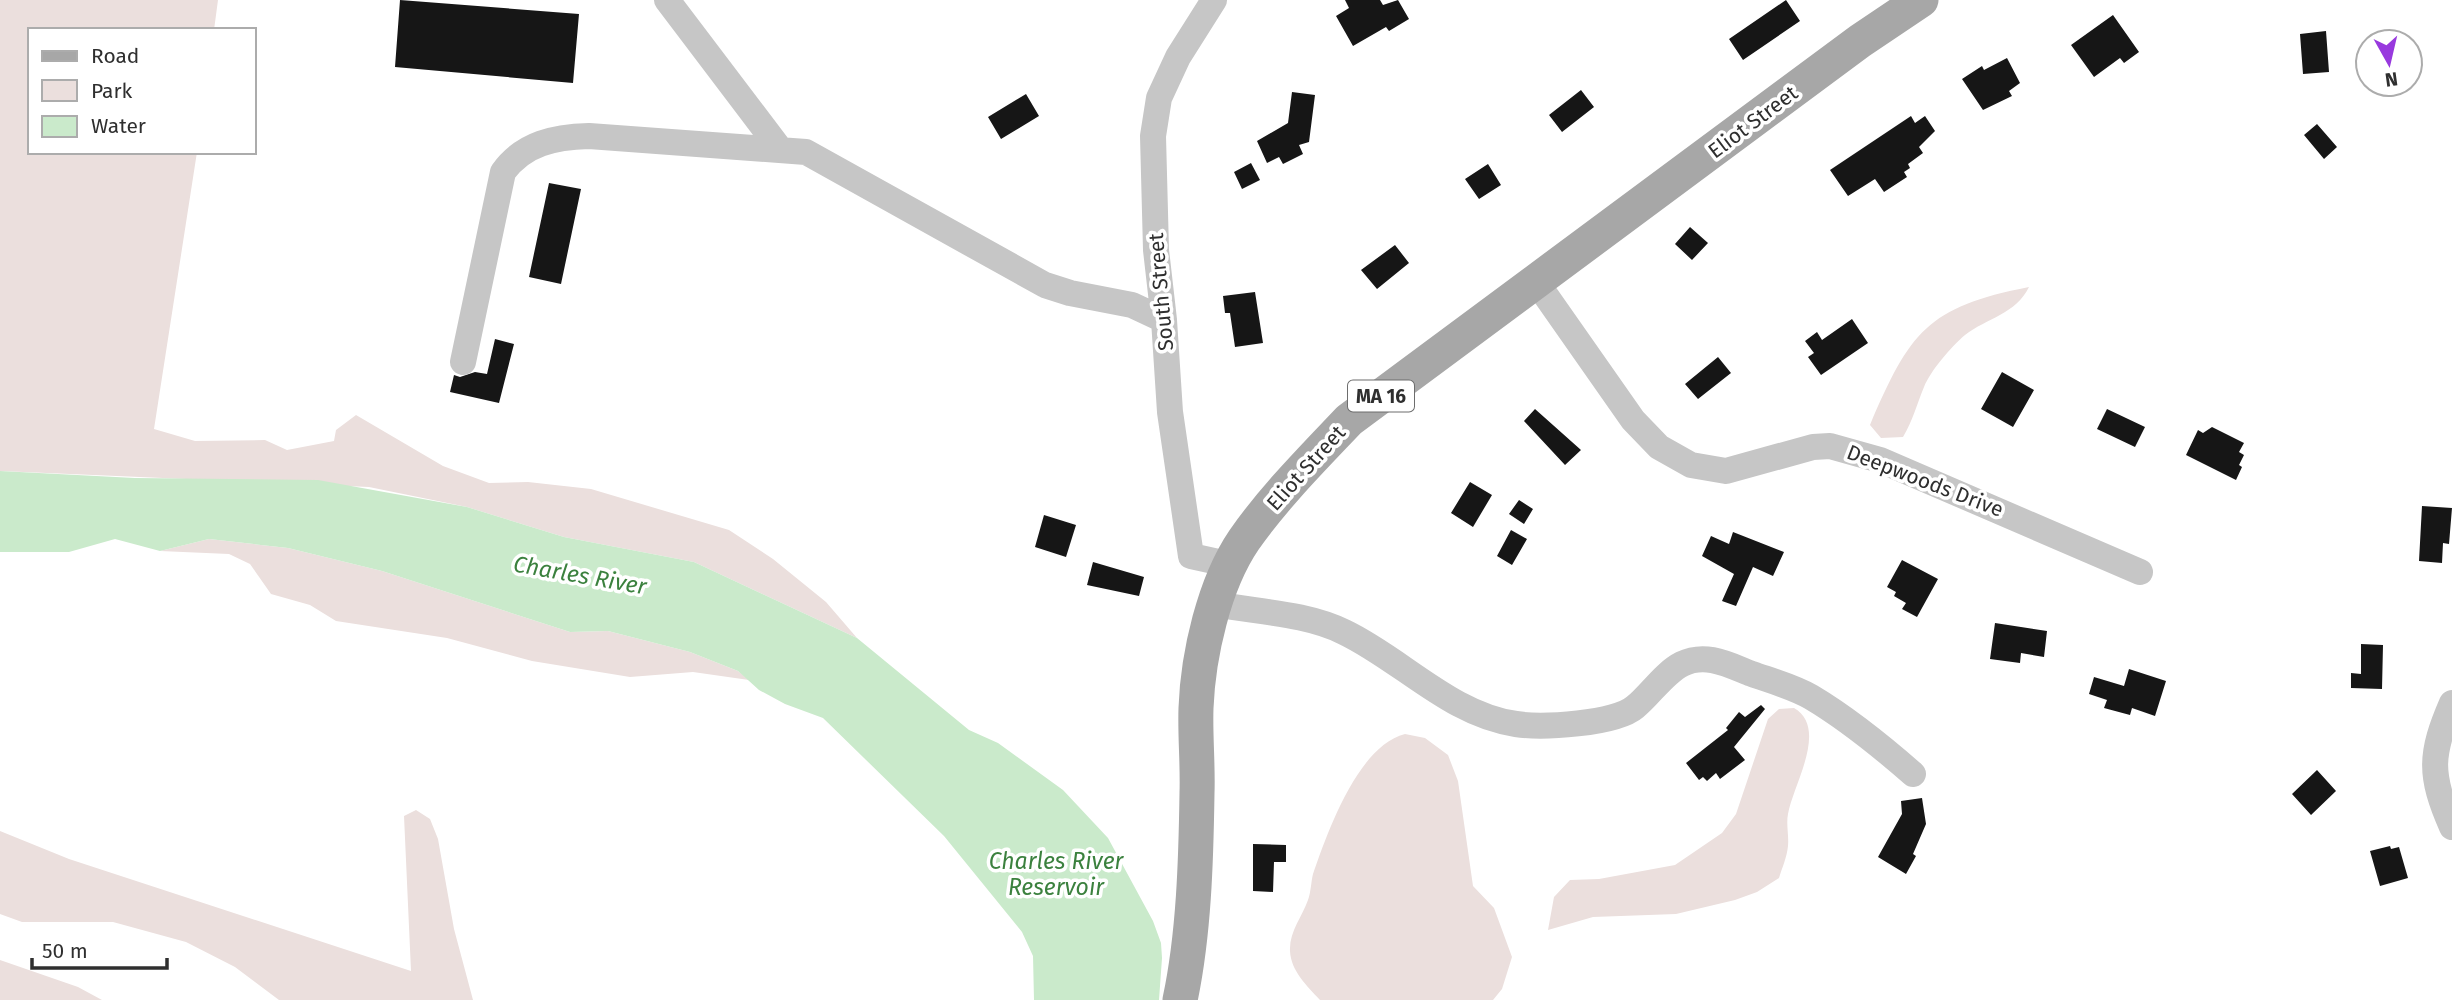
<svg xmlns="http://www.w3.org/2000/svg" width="2452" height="1000" font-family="'Fira Sans',sans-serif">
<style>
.green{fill:#ebdfdd}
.water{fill:#caeacb}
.building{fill:#161616}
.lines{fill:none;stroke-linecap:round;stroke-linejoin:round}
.minor{stroke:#c6c6c6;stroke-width:26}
.major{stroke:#a7a7a7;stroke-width:35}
.labels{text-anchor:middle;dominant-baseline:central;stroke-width:7;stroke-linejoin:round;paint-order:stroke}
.shield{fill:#fff;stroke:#6d6d6d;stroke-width:2}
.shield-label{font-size:19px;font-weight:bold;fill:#2f2f2f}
.street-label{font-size:21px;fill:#2f2f2f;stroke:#fff}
.water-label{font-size:23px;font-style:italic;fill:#3b813e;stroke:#fff}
</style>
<rect width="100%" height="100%" fill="#fff"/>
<path class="green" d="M 0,0 L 218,0 L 214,30 L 30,30 L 30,152 L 197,152 L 154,429 L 195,441 L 265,440 L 287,450 L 334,441 L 336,430 L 356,415 L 443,466 L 489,483 L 528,482 L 591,489 L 729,530 L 773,559 L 826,602 L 857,638 L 694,562 L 564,537 L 467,507 L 369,487 L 0,471 Z
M 2029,287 C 2016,314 1987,318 1965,335 C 1951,347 1931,370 1924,387 C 1917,404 1913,420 1903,437 L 1881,438 L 1870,425 C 1910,332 1927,307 2029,287 Z
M 209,539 L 288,548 L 382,571 L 570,632 L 608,631 L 690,652 L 738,671 L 749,680 L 693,672 L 630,677 L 532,661 L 447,638 L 336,621 L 310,605 L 271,594 L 250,564 L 229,554 L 160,551 Z
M 1794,708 C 1829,728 1793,785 1788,814 C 1786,824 1789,836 1788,846 C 1787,857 1782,868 1779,878 L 1757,892 L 1735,900 L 1676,914 L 1593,917 L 1548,930 L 1554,897 L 1570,880 L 1599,879 L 1675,865 L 1722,833 L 1736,814 L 1768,719 L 1779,709 Z
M 1405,734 L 1425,738 L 1448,755 L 1458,781 L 1473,886 L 1494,908 L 1512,957 L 1502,989 L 1493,1000 L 1320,1000 C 1307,986 1291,971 1290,951 C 1289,932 1302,917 1308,900 C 1311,892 1311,882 1313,874 C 1328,831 1358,746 1405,734 Z
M 416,810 L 430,819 L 438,839 L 454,929 L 473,1000 L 279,1000 L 235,967 L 186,942 L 113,922 L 22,922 L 0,914 L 0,831 L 69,859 L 411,971 L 404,816 Z
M 0,960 L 78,987 L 102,1000 L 0,1000 Z"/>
<path class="water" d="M 0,471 L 135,478 L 318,480 L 467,507 L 564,537 L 694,562 L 857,638 L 969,730 L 998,743 L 1063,790 L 1108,838 L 1153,921 L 1161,943 L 1162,958 L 1159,1000 L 1034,1000 L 1033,956 L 1022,932 L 944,836 L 823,718 L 785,704 L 759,690 L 738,671 L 690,652 L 608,631 L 570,632 L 382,571 L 288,548 L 209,539 L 160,551 L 115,539 L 69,552 L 0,552 Z"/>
<path class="building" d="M 400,0 L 579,14 L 573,83 L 395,67 Z
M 1345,0 L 1380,0 L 1383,5 L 1398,0 L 1409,19 L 1389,31 L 1386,27 L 1353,46 L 1336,16 L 1349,8 Z
M 1786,0 L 1800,21 L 1743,60 L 1729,39 Z
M 2113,15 L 2139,52 L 2124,63 L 2120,58 L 2094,77 L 2071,45 Z
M 2326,31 L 2329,72 L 2303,74 L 2300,34 Z
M 2007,58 L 2020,83 L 2009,91 L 2012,96 L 1983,110 L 1962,79 L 1982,66 L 1984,70 Z
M 1581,90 L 1594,107 L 1562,132 L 1549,115 Z
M 1292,92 L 1315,95 L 1309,142 L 1299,145 L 1303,154 L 1283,164 L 1279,157 L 1267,163 L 1257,141 L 1288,123 Z
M 1026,94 L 1039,116 L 1001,139 L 988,117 Z
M 1911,116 L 1915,123 L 1925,116 L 1935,131 L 1919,147 L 1923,153 L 1908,164 L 1910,168 L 1904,172 L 1907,177 L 1884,192 L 1875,179 L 1848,196 L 1830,170 Z
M 2317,124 L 2337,147 L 2324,159 L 2304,135 Z
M 1251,163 L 1260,180 L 1242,189 L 1234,172 Z
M 1488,164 L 1501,185 L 1479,199 L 1465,179 Z
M 549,183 L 581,189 L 561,284 L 529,277 Z
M 1690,227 L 1708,243 L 1692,260 L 1675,244 Z
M 1395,245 L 1409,263 L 1377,289 L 1361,270 Z
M 1255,292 L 1263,343 L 1235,347 L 1230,313 L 1225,313 L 1223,296 Z
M 1852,319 L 1868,343 L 1821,375 L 1808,357 L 1814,353 L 1805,341 L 1817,332 L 1822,340 Z
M 495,339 L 514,344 L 499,403 L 450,392 L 454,375 L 460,377 L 475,372 L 487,374 Z
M 1718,357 L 1731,373 L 1698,399 L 1685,384 Z
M 2002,372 L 2034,390 L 2013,427 L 1981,409 Z
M 1535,409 L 1581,450 L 1565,465 L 1524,421 Z
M 2107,409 L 2145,427 L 2135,447 L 2097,429 Z
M 2212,427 L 2244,443 L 2239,452 L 2244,455 L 2239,465 L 2242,467 L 2236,480 L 2186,455 L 2198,430 L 2203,433 Z
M 1470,482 L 1492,495 L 1473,527 L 1451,513 Z
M 1519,500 L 1533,509 L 1524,524 L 1509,514 Z
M 2422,506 L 2452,508 L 2449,544 L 2443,543 L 2442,563 L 2419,561 Z
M 1044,515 L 1076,525 L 1066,557 L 1035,547 Z
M 1511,530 L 1527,539 L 1512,565 L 1497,556 Z
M 1733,532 L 1784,552 L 1773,576 L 1753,567 L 1736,606 L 1722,601 L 1734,574 L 1702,556 L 1711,536 L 1729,544 Z
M 1902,560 L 1938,579 L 1917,617 L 1902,609 L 1906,603 L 1894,596 L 1896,592 L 1887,587 Z
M 1093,562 L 1144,577 L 1139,596 L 1087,585 Z
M 1995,623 L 2047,631 L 2044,657 L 2021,653 L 2020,663 L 1990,659 Z
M 2361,644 L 2383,645 L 2382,689 L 2351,688 L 2351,673 L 2361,674 Z
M 2129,669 L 2166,681 L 2155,716 L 2132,708 L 2130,715 L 2104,708 L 2107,700 L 2089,694 L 2094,677 L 2124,686 Z
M 1761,705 L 1765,709 L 1734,747 L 1745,760 L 1720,779 L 1716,773 L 1707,781 L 1703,777 L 1699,780 L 1686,763 L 1728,730 L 1726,728 L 1739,712 L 1745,717 Z
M 2317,770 L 2336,791 L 2311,815 L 2292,794 Z
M 1922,798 L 1926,824 L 1913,854 L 1916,856 L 1906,874 L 1878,857 L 1902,814 L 1901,801 Z
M 1253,844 L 1286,845 L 1286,862 L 1274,862 L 1273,892 L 1253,891 Z
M 2390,846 L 2391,849 L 2399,847 L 2408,878 L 2380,886 L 2370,851 Z"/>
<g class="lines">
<path class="minor" d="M 667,0 L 780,149
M 1214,0 L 1178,57 L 1159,98 L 1153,136 L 1156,250 L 1164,320 L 1170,412 L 1191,556 L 1232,565
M 1537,283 L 1633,420 L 1659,447 L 1691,465 L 1726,471 L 1813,447 L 1830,446 L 1880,460 L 2140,572
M 463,362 L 503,172 C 524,143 555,137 589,136 L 806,152 L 1045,285 L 1070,293 L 1132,305 L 1164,320
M 1215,604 C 1256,612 1306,613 1344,632 C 1401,659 1451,715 1516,724 C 1542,728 1615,724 1635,707 C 1650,695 1664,673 1682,664 C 1706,652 1729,665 1752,674 C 1772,681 1794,687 1811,697 C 1848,719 1881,746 1913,774
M 2452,703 C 2430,754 2429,775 2452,827"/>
<path class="major" d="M 1180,1000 C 1194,934 1196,860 1197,793 C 1198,765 1195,736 1196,708 C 1198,655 1214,584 1244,540 C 1274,497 1313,458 1349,420 L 1860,41 L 1921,0"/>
</g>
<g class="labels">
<rect class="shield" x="1348" y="380.5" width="66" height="31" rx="5"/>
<g class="shield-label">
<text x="1381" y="396">MA 16</text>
</g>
<g class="street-label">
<text transform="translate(1753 122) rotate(-37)">Eliot Street</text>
<text transform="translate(1161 292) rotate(-95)">South Street</text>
<text transform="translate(1306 468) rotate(-48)">Eliot Street</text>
<text transform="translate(1925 481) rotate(21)">Deepwoods Drive</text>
</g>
<g class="water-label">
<text transform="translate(580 575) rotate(10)">Charles River</text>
<text x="1056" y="861">Charles River<tspan x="1056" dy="26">Reservoir</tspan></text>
</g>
</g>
<rect x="28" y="28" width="228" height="126" fill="#ffffff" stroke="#acacac" stroke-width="2"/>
<rect x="42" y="51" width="35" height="10" fill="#a7a7a7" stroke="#acacac" stroke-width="2"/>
<text x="91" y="63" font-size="21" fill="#2f2f2f">Road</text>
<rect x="42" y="80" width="35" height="21" fill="#ebdfdd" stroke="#acacac" stroke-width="2"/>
<text x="91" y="98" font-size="21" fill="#2f2f2f">Park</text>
<rect x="42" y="116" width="35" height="21" fill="#caeacb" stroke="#acacac" stroke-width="2"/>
<text x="91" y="133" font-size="21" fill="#2f2f2f">Water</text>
<g transform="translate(2389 63) rotate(172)"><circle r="33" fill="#ffffff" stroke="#acacac" stroke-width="2"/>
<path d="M0-5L12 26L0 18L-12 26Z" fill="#9839de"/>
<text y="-10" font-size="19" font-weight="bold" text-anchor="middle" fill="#2f2f2f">N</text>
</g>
<path d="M32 958v10h135v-10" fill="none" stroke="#2f2f2f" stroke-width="3.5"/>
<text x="42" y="958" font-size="21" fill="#2f2f2f" stroke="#ffffff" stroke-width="5" paint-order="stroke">50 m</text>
</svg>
